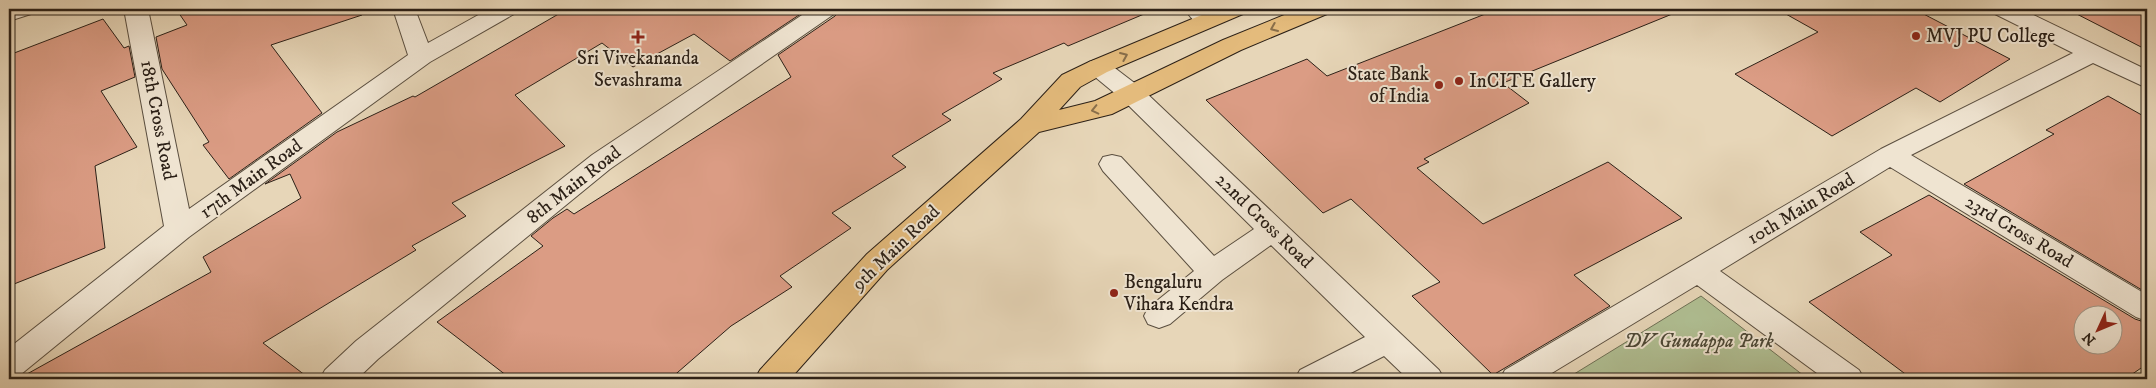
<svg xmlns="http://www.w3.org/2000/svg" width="2156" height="388" font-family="'IM FELL DW Pica',serif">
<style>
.green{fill:#b0bf93;stroke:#6e7055}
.building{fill:#db9c84;stroke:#2b2017;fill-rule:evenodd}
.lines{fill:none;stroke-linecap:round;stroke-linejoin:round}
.minor-casing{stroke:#5a4e3f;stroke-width:2}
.major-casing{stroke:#2b2017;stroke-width:2}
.minor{fill:#efe4d1;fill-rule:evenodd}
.major{fill:#e4bb7c;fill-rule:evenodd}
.oneway{stroke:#886e4a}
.poi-dot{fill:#8f2418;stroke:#efe4d1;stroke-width:2}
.labels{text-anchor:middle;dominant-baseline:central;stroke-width:4;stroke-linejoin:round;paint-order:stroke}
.poi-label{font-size:19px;fill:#2b2017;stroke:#efe4d1;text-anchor:start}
.street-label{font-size:19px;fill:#2b2017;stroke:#efe4d1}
.park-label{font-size:19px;font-style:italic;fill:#4c4836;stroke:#efe4d1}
</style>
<rect width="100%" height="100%" fill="#e7d6b8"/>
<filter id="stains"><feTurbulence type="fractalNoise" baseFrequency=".004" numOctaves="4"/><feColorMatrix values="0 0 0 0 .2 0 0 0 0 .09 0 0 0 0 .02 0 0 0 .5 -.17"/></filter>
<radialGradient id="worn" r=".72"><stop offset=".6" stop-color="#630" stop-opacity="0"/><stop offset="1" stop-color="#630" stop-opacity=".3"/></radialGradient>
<path class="green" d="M 1701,296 L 1808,379 L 1566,379 Z"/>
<path class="building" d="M 176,9 L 361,9 L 362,15 L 271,45 L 322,113 L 229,179 L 203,145 L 209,142 L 162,69 L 156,37 L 187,25 Z
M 557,9 L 808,9 L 730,61 L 694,34 L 633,67 L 602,43 L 515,95 L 565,146 L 452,203 L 466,216 L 412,246 L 416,250 L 263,343 L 310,379 L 18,379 L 211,272 L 203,257 L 301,198 L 290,174 L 265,184 L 337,132 L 413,96 L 415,97 L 562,12 Z
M 840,9 L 1156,9 L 1068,46 L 1064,43 L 993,73 L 1002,79 L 942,114 L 951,120 L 892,156 L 906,167 L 832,213 L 851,228 L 780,276 L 792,287 L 731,326 L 670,379 L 511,379 L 437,322 L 543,246 L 531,236 L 553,218 L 567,209 L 574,214 L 791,77 L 778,55 L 835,16 Z
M 1498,9 L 1682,10 L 1503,83 L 1529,103 L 1424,159 L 1429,162 L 1417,168 L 1483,224 L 1608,162 L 1682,218 L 1574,275 L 1610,306 L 1493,375 L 1412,296 L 1440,282 L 1351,199 L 1323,213 L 1206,100 L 1307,59 L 1327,76 Z
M 1777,9 L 1914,9 L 2010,59 L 1940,102 L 1916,88 L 1832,136 L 1735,74 L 1818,32 Z
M 2067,9 L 2147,9 L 2147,50 Z
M 103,19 L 124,48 L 129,46 L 135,77 L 101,91 L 137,147 L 95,166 L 105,248 L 9,286 L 9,55 Z
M 2108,96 L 2147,118 L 2147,293 L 1964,184 L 2054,134 L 2046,130 Z
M 1929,195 L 2135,319 L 2147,323 L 2147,364 L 2125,379 L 1912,379 L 1809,302 L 1892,255 L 1860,232 ZM 2084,316 L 2114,316 L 2114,346 L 2084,346 Z"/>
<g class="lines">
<g class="minor-casing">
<path id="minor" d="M 9,9 L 35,9 L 31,14 L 9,21 Z
M 124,9 L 148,9 L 189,209 L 408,55 L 393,9 L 415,9 L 428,43 L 489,9 L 518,9 L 514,14 L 430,62 L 189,237 L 20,375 L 9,379 L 9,348 L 164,226 Z
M 811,9 L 838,9 L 834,14 L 610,169 L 378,359 L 357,379 L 320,379 L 325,370 L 356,341 L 592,155 Z
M 1185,9 L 1209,9 L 1219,20 L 1215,25 C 1201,29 1192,21 1185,9 Z
M 1992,9 L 2021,9 L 2147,70 L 2147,88 L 2093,63 L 1911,155 L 2147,295 L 2147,321 L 2136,317 L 1890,167 L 1720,271 L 1859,370 L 1864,379 L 1825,379 L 1697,285 L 1542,379 L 1500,379 L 1505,370 L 1881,149 L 2073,53 L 1995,14 Z
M 1098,59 L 1107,62 L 1141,88 L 1439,370 L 1444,379 L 1408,379 L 1384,356 L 1339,379 L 1295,379 L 1300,370 L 1365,337 L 1271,245 L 1222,280 L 1170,324 L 1159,328 L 1148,324 L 1144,316 L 1148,308 L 1194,271 L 1103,171 L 1099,164 L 1103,157 L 1112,155 L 1121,157 L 1214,256 L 1254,229 L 1123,100 L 1089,72 L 1086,67 L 1089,62 Z"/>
</g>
<g class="major-casing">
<path id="major" d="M 1216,9 L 1247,9 L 1243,14 L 1107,72 L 1080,87 L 1059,110 L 1095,101 L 1223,40 L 1299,9 L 1331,9 L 1327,14 L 1241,50 L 1112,114 L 1039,132 L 887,270 L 790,379 L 755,379 L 760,370 L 867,254 L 1021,119 L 1062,75 L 1089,62 Z"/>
</g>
<use href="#minor" class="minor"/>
<use href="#major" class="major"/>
</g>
<defs><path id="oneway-chevron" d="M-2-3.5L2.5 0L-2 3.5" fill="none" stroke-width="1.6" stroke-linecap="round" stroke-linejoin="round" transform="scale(1.25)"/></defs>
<g class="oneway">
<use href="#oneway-chevron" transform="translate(1274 28) rotate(157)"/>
<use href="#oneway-chevron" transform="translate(1124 56) rotate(-23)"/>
<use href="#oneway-chevron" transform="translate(1095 110) rotate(167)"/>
</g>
<g class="poi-dot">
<circle cx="1916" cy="36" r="5"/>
<path d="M635.5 29.5h5v5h5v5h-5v5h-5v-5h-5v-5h5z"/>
<circle cx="1459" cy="81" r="5"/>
<circle cx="1439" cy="85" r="5"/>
<circle cx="1114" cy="293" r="5"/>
</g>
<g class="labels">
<g class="poi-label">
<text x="1926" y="36">MVJ PU College</text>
<text x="638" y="58" text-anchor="middle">Sri Vivekananda<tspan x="638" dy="22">Sevashrama</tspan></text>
<text x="1429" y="74" text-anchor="end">State Bank<tspan x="1429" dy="22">of India</tspan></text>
<text x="1469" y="81">InCITE Gallery</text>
<text x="1124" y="282">Bengaluru<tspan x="1124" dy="22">Vihara Kendra</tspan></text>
</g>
<g class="street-label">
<text transform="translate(158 120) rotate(79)">18th Cross Road</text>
<text transform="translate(251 179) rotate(-36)">17th Main Road</text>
<text transform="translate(574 185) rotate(-38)">8th Main Road</text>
<text transform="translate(1801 209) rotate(-31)">10th Main Road</text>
<text transform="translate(1264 221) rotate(44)">22nd Cross Road</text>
<text transform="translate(2019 232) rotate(31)">23rd Cross Road</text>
<text transform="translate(896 248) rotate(-44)">9th Main Road</text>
</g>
<g class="park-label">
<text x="1699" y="341">DV Gundappa Park</text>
</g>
</g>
<rect width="2156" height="388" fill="none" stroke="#e7d6b8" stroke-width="30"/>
<rect x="10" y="10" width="2136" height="368" fill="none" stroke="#2b2017" stroke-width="2.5"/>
<rect x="15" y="15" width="2126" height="358" fill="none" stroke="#2b2017"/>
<g transform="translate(2098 330) rotate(226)"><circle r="24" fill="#efe4d1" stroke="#a19687"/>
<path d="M0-4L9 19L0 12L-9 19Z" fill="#8f2418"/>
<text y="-8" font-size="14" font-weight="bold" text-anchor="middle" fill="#2b2017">N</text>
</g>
<rect width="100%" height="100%" filter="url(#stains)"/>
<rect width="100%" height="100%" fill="url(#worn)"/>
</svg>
